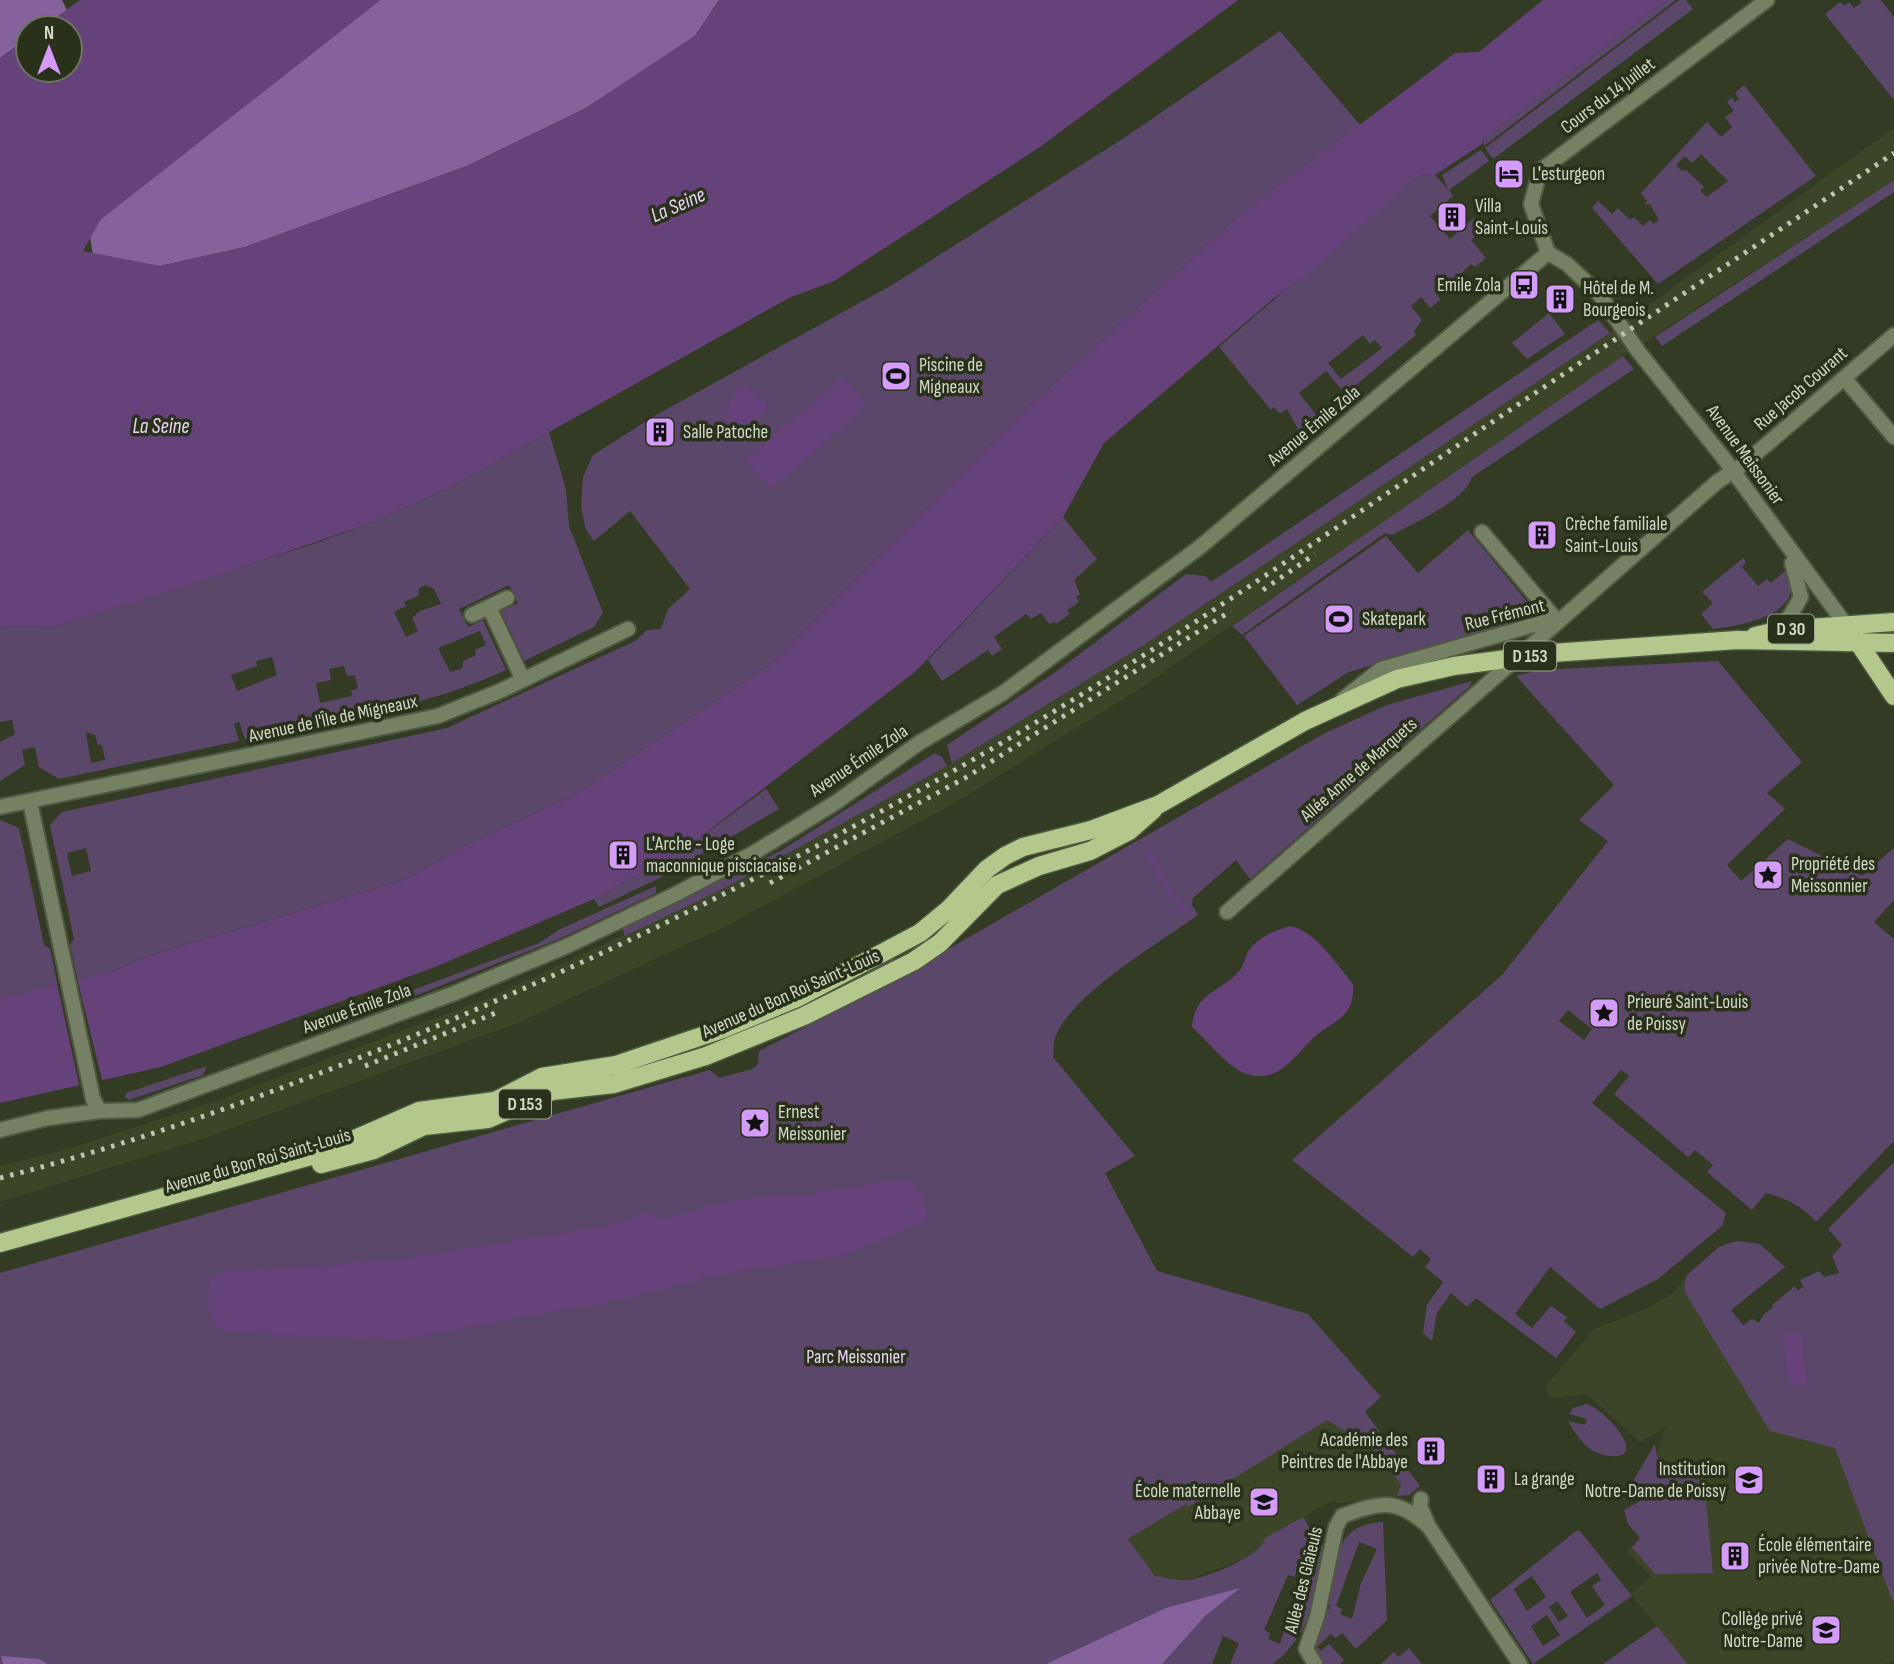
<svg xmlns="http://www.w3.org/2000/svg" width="1894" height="1664" font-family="'Sofia Sans Condensed',sans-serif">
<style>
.built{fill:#3c4528}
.green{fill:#5b4769;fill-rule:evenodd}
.forest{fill:#85629c}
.water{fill:#65437a}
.pier{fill:#333b24}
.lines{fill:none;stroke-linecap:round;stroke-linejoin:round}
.stream{stroke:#65437a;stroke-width:5}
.street-casing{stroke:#505742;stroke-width:18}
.primary-casing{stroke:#505742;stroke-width:21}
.street{stroke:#768064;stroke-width:14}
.primary{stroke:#b4c88d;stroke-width:18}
.rail{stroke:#bfc4b5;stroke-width:5;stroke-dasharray:3.5 7;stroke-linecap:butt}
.labels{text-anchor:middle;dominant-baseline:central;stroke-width:7;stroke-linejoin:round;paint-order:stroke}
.shield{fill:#29311a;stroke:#a0a695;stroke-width:2}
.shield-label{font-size:18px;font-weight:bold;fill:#d3d8ca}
.street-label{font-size:19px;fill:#d3d8ca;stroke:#29311a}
.poi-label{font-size:19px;fill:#d3d8ca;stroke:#29311a;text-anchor:start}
.park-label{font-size:19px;fill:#e9d5f7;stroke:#29311a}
.water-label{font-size:21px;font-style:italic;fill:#e8d4f6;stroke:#29311a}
</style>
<rect width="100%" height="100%" fill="#333b24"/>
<path class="built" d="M 1894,128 L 1894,180 L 1623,356 L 1136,691 L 958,801 L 724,927 L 520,1022 L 202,1139 L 0,1202 L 0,1166 L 68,1149 L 210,1103 L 488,998 L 723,889 L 952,763 L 1144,645 L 1610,333 Z
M 1687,1275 L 1685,1280 L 1770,1430 L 1835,1448 L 1894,1602 L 1894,1661 L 1885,1664 L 1688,1664 L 1631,1594 L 1651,1577 L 1627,1551 L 1641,1538 L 1643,1502 L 1665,1427 L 1640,1442 L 1587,1394 L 1553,1398 L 1544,1389 L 1594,1329 L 1646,1309 L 1672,1294 Z
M 1327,1420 L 1370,1448 L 1401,1484 L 1397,1496 L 1337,1503 L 1333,1500 L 1266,1538 L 1264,1543 L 1251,1556 L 1187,1580 L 1155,1576 L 1128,1539 L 1186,1504 L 1189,1506 Z"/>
<path class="green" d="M 1666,0 L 1676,0 L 1484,146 L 1483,137 Z
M 1679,0 L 1686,0 L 1693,9 L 1493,159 L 1485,148 Z
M 1860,0 L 1881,0 L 1894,17 L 1894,100 L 1825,14 L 1840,2 L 1844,6 L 1849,2 L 1854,8 L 1861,3 Z
M 1280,31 L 1361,126 L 1241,214 L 1022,413 L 774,662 L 575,795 L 473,841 L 407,879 L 148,956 L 113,971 L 78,981 L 70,945 L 74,939 L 50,825 L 62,812 L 447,728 L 635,641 L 647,630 L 661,629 L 668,609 L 690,589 L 630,511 L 594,541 L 586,530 L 581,507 L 583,477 L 593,455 L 656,415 L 892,285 L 1124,138 ZM 86,848 L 91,871 L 72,876 L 67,853 Z
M 1744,85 L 1816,176 L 1658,284 L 1592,208 L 1598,201 L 1612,214 L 1618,208 L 1630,220 L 1634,217 L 1643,226 L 1650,220 L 1653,224 L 1659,220 L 1650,204 L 1645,205 L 1647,201 L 1641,193 L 1707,122 L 1721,137 L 1732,127 L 1725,117 L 1734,111 L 1727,102 L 1732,97 L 1735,102 L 1739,99 L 1735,93 ZM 1701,154 L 1728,181 L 1707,197 L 1700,191 L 1704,187 L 1686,170 L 1682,171 L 1676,165 L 1685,156 L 1692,163 Z
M 1481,150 L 1489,161 L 1449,190 L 1453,196 L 1430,216 L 1450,239 L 1474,218 L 1483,229 L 1471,240 L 1486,258 L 1475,267 L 1471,264 L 1451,283 L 1436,292 L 1440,300 L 1430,308 L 1421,297 L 1411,306 L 1422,320 L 1414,331 L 1416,335 L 1345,394 L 1326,371 L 1299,393 L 1317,416 L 1299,431 L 1287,409 L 1280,414 L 1274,407 L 1271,410 L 1219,347 L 1417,176 L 1435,175 L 1448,189 L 1442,175 ZM 1363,335 L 1370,344 L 1375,340 L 1382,348 L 1341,379 L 1328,363 Z
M 1894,180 L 1894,192 L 1662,346 L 1655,337 Z
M 1549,313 L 1565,334 L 1527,359 L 1512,343 Z
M 1598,320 L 1610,333 L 1144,645 L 952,763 L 947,745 L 1057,671 L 1186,574 L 1206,576 L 1211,582 Z
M 1623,356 L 1634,369 L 1472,477 C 1466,500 1414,523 1392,535 L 1385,533 L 1242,635 L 1232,626 Z
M 549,432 L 566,489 L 569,526 L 603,613 L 594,627 L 524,661 L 501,611 L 518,603 L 509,585 L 459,609 L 468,627 L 483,620 L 506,670 C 425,708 333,720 245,739 L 239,722 L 234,724 L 239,741 L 59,779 L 39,767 L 35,747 L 22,750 L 25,765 L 0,781 L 0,742 L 15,734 L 12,720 L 0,722 L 0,626 L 52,627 L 313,544 L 371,523 L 449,488 ZM 426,585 L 434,589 L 441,604 L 420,611 L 412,618 L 418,631 L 406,637 L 394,612 L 406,606 L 404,602 L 418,596 L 419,588 ZM 480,631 L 486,645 L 475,650 L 476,655 L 463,661 L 462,669 L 450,672 L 438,648 ZM 272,657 L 277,675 L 237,691 L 231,675 L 257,666 L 256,661 ZM 344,666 L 347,676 L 355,675 L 358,689 L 351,690 L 352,696 L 320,703 L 316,683 L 331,680 L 329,669 ZM 86,732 L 95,735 L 98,745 L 102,745 L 105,760 L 91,763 Z
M 1063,517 L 1097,559 L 1074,580 L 1080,594 L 1076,597 L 1079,602 L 1067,610 L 1070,614 L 1056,624 L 1054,622 L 1049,624 L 1041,613 L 1031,619 L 1026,614 L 994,637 L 1002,649 L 992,656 L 988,650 L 942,681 L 928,660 Z
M 1468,530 L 1538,615 L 1349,672 L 1297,705 L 1244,636 L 1386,536 L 1418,573 Z
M 1743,558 L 1746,562 L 1742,567 L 1758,586 L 1767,579 L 1771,583 L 1785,571 C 1811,613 1742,626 1713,629 L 1701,614 L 1713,603 L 1702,592 Z
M 1718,661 L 1802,762 L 1767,793 L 1785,809 L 1727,865 L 1741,881 L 1788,839 L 1862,876 L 1894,848 L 1894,900 L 1874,922 L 1894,939 L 1894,1141 L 1816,1222 C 1803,1206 1785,1198 1766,1193 L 1752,1210 L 1707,1172 L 1713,1165 L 1695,1150 L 1688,1157 L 1614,1094 L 1629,1076 L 1621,1070 L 1592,1103 L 1726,1213 L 1722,1226 L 1658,1279 L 1600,1309 L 1550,1267 L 1515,1314 L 1532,1328 L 1551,1306 L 1567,1317 L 1564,1321 L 1576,1332 L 1556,1358 L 1476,1298 L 1467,1307 L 1451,1293 L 1437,1313 L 1432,1341 L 1423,1333 L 1427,1305 L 1443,1282 L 1425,1267 L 1431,1259 L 1420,1249 L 1413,1257 L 1292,1160 L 1502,975 L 1608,841 L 1579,820 L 1614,785 L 1516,676 L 1539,670 ZM 1568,1010 L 1592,1029 L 1584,1040 L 1559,1021 Z
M 1472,681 L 1470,686 L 1250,879 L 1236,860 L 1193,898 L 1192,905 L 1198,915 C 1159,943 1075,992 1056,1035 C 1053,1042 1054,1050 1053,1057 L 1135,1156 L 1105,1173 L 1157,1271 L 1308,1314 L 1381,1397 L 1365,1412 L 1420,1486 L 1409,1495 L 1397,1496 L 1401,1484 L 1370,1448 L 1327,1420 L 1188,1507 L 1186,1504 L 1128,1539 L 1155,1576 C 1165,1577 1178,1581 1189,1580 C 1207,1577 1261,1557 1265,1538 L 1303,1517 L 1317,1540 L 1327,1548 C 1316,1592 1311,1635 1273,1664 L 1230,1664 L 1239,1643 L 1223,1636 L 1212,1664 L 0,1664 L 0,1273 L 710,1070 L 719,1078 L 752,1069 L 758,1064 L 759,1051 L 877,990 L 1325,733 L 1387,705 ZM 1297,1571 L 1308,1576 L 1298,1594 L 1306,1597 L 1302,1610 L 1291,1609 L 1280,1644 L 1268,1639 L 1270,1633 L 1264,1630 L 1288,1575 L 1294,1577 Z
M 935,753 L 942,757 L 947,766 L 723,889 L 625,936 L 622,929 L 782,850 Z
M 766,789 L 779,809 L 668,874 L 599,907 L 594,899 L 690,845 Z
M 0,820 L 19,828 L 44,945 L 50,949 L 58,987 L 0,999 Z
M 656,886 L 656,893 L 559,939 L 346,1023 L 340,1017 L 539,943 L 560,929 Z
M 891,955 L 894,961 L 846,988 L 842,981 Z
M 207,1066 L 203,1075 L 129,1100 L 125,1097 L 126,1093 Z
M 1894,1162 L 1894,1602 L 1893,1602 L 1835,1448 L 1770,1431 L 1687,1296 L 1684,1286 L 1687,1275 L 1719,1247 L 1729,1243 L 1738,1241 L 1760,1244 L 1785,1267 L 1731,1310 L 1743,1325 L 1752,1319 L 1759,1323 L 1763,1315 L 1773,1307 L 1772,1305 L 1795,1286 L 1798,1291 L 1803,1287 L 1800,1280 L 1819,1271 L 1824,1277 L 1839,1273 L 1832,1256 L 1842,1245 L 1828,1229 Z
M 1586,1404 C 1598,1406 1633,1439 1625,1452 C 1619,1461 1595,1454 1589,1448 C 1581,1442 1573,1430 1568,1421 L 1585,1425 L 1587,1419 L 1569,1414 L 1573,1408 Z
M 1655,1444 L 1658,1461 L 1715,1489 L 1716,1498 L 1706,1500 L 1713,1573 L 1655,1574 L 1632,1547 L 1640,1538 L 1628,1524 L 1624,1510 L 1640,1501 L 1632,1487 L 1633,1481 Z
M 1383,1522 L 1387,1620 L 1356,1649 L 1342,1633 L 1336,1638 L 1331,1634 L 1317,1647 L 1321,1651 L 1329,1644 L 1344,1660 L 1340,1664 L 1321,1664 L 1314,1645 L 1324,1612 L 1329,1609 L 1330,1605 L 1326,1601 C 1334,1562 1335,1524 1383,1522 ZM 1359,1542 L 1377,1549 L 1361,1583 L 1352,1619 L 1340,1614 L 1342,1609 L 1336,1606 Z
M 1576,1531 L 1580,1531 L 1632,1596 L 1533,1664 L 1490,1600 ZM 1597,1573 L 1601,1580 L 1592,1586 L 1605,1605 L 1587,1618 L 1570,1592 ZM 1532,1576 L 1546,1597 L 1527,1611 L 1514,1589 ZM 1557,1601 L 1568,1616 L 1559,1622 L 1549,1607 ZM 1547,1615 L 1560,1635 L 1543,1646 L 1531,1626 Z
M 1657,1626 L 1688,1664 L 1603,1664 Z
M 1409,1648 L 1422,1664 L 1381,1664 L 1394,1652 L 1399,1657 Z"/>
<path class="forest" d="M 0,0 L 62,0 L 67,10 L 42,28 L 28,28 L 28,38 L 0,58 Z
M 380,0 L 719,0 L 695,36 L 586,108 L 467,166 L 245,247 L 160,266 L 93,256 L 89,230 L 101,219 Z
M 1240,1588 L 1204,1617 L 1162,1664 L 1046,1664 L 1166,1608 Z
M 1,1656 L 39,1659 L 47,1664 L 3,1664 Z"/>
<path class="water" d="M 80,0 L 380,0 L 101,219 L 83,251 L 160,266 L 245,247 L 467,166 L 586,108 L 695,36 L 719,0 L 1238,0 L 1040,147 L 834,281 L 789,298 L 449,488 L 371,523 L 195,583 L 52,627 L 0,626 L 0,58 L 28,38 L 28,70 L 70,70 L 70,28 L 42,28 Z
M 1543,0 L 1666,0 L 1484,137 L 1482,144 L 1435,175 L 1417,176 L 1310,272 L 1274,298 L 1104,443 L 1063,517 L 916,671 L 690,845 L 594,899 L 435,967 L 161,1067 L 0,1103 L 0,999 L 113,971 L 148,956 L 407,879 L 473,841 L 575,795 L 774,662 L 1022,413 L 1241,214 L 1455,53 L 1479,52 Z
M 842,377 L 867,406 L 771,489 L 746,460 Z
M 744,385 L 765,401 L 768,408 L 750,423 L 731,424 L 726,419 C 728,403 732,395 744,385 Z
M 1290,926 C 1316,931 1337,965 1353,984 C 1355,1020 1333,1019 1311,1040 C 1294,1057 1279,1082 1250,1075 C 1229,1070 1208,1041 1192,1027 C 1195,991 1221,993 1240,970 C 1245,964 1245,956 1249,950 C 1260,936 1274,931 1290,926 Z
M 909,1180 L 922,1196 L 928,1215 L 925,1221 L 850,1253 L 710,1276 L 704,1274 L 698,1280 L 618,1300 L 400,1339 L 234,1333 L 219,1329 L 210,1315 L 207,1301 L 211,1275 L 220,1273 L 339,1265 L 381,1259 L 382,1262 L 615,1225 L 645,1212 L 661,1218 L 673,1217 L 709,1205 L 775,1195 L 799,1196 L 889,1181 Z
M 1796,1332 L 1802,1336 L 1801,1357 L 1808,1380 L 1804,1385 L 1791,1383 C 1786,1375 1783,1345 1785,1334 Z"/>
<path class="pier" d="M 77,978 L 103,1084 L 80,1089 L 57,984 Z"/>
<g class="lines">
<path class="stream" d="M 1148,852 L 1171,894 L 1184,910"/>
<g class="street-casing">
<path id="street" d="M 1548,253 L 1567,264 L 1599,294 L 1638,351 L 1722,456 L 1846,625
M 1548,253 L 1531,204 L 1540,171 L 1767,0
M 1844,378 L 1894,437
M 507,598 L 489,607 L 523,680
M 472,615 L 489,607
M 1772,631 L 1787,621 L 1801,597 L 1792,563
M 1343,699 L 1381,669 L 1544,622 L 1558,622 L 1717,482 L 1745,463 L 1894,335
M 30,802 L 93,1099 L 100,1111 L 138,1110 L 455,993 L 567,946 L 676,894 L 752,854 L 835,803 L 919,743 L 1003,693 L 1200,547 L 1548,253
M 0,807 L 438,716 L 500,691 L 628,629
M 1227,912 L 1558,622 L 1482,532
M 0,1130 L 48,1118 L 100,1111
M 1421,1499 L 1420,1506 L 1429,1527 L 1520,1664
M 1315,1664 L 1306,1649 L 1317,1617 L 1336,1527 L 1342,1516 C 1381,1502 1397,1497 1429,1527"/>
</g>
<g class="primary-casing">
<path id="primary" d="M 1755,636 L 1781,630 L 1894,622
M 1854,636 L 1894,696
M 321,1164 L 374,1150 L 424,1126 L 488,1119 L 552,1091 L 614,1084 L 706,1056 L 804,1016 L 914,961 L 940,943 L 997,885 L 1039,866 L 1090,851 L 1129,831 L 1153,810
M 0,1243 L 325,1152 L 419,1111 L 495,1101 L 542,1077 L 616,1065 L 723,1029 L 797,998 L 920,933 L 949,909 L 987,869 L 1005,856 L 1023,847 L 1091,830 L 1158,805 L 1305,721 L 1397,679 L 1454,666 L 1552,653 L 1737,640 L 1894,643"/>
</g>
<use href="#street" class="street"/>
<use href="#primary" class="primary"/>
<path class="rail" d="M 1263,590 L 1315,554
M 770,883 L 965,778 L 1231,611
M 365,1066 L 498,1012
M 0,1178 C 130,1145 257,1099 381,1049 C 577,970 765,878 948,774 C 1122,675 1286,562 1451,450 C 1598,350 1747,252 1894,153"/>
</g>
<defs>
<g id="hotel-square" transform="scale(1.575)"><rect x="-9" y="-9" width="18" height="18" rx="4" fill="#d59bfa" stroke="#29311a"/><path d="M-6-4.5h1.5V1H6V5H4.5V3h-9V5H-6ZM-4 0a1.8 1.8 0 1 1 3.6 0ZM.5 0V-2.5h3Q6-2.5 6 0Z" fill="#111"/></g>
<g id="building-square" transform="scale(1.575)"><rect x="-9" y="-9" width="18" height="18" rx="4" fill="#d59bfa" stroke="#29311a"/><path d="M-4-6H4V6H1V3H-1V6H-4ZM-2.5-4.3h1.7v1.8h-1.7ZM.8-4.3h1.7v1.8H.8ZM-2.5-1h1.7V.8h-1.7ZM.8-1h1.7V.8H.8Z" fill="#111"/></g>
<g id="bus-square" transform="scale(1.575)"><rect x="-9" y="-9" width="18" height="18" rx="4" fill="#d59bfa" stroke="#29311a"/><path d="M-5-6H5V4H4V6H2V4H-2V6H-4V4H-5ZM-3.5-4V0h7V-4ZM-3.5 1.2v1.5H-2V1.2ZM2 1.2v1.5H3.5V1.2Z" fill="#111"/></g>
<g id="stadium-square" transform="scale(1.575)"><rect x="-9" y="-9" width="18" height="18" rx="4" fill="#d59bfa" stroke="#29311a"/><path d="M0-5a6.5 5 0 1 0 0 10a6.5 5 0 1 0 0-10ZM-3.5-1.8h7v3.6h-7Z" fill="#111"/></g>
<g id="sight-square" transform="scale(1.575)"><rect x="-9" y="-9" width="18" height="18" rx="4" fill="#d59bfa" stroke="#29311a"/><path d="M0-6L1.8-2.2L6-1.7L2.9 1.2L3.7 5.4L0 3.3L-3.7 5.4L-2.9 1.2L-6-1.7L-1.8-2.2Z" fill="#111"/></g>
<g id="school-square" transform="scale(1.575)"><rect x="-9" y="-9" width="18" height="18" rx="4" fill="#d59bfa" stroke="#29311a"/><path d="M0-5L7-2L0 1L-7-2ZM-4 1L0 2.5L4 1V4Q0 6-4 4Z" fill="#111"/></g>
</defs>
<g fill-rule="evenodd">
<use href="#hotel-square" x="1509" y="174"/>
<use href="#building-square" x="1452" y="217"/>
<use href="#bus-square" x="1524" y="285"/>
<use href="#building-square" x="1560" y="299"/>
<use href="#stadium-square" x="896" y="376"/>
<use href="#building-square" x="660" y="432"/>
<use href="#building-square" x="1542" y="535"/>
<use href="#stadium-square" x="1339" y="619"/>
<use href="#building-square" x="623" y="855"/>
<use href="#sight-square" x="1768" y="875"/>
<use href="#sight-square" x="1604" y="1013"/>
<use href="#sight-square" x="755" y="1123"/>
<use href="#building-square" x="1431" y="1451"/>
<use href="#building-square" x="1491" y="1479"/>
<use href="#school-square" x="1749" y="1480"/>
<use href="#school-square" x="1264" y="1502"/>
<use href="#building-square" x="1735" y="1556"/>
<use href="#school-square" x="1826" y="1630"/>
</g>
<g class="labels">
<g class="shield">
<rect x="1768" y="614.5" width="46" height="29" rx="5"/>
<rect x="1504" y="641.5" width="52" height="29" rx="5"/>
<rect x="499" y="1089.5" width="52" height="29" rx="5"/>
</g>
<g class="shield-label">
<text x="1791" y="629">D 30</text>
<text x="1530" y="656">D 153</text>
<text x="525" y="1104">D 153</text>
</g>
<g class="street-label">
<text transform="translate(1608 96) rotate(-37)">Cours du 14 Juillet</text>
<text transform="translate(1801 389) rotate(-41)">Rue Jacob Courant</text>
<text transform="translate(1314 426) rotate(-40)">Avenue Émile Zola</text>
<text transform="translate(1745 455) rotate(54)">Avenue Meissonier</text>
<text transform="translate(1505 615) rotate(-14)">Rue Frémont</text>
<text transform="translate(333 719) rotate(-12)">Avenue de l'Île de Migneaux</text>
<text transform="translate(859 761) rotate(-34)">Avenue Émile Zola</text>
<text transform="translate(1359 770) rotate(-41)">Allée Anne de Marquets</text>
<text transform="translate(791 994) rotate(-24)">Avenue du Bon Roi Saint-Louis</text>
<text transform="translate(357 1009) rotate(-20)">Avenue Émile Zola</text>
<text transform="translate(258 1161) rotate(-16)">Avenue du Bon Roi Saint-Louis</text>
<text transform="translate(1304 1580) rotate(-76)">Allée des Glaïeuls</text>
</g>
<g class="poi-label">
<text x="1532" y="174">L'esturgeon</text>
<text x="1475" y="206">Villa<tspan x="1475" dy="22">Saint-Louis</tspan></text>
<text x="1501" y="285" text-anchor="end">Emile Zola</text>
<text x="1583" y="288">Hôtel de M.<tspan x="1583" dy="22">Bourgeois</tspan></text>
<text x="919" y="365">Piscine de<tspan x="919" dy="22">Migneaux</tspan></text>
<text x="683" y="432">Salle Patoche</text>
<text x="1565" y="524">Crèche familiale<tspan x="1565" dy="22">Saint-Louis</tspan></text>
<text x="1362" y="619">Skatepark</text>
<text x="646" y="844">L'Arche - Loge<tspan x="646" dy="22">maconnique pisciacaise</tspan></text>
<text x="1791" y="864">Propriété des<tspan x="1791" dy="22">Meissonnier</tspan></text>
<text x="1627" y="1002">Prieuré Saint-Louis<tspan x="1627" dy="22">de Poissy</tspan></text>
<text x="778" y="1112">Ernest<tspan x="778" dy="22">Meissonier</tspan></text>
<text x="1408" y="1440" text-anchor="end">Académie des<tspan x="1408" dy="22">Peintres de l'Abbaye</tspan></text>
<text x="1726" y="1469" text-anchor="end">Institution<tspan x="1726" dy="22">Notre-Dame de Poissy</tspan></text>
<text x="1514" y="1479">La grange</text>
<text x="1241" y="1491" text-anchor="end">École maternelle<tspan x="1241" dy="22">Abbaye</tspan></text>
<text x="1758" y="1545">École élémentaire<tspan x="1758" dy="22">privée Notre-Dame</tspan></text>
<text x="1803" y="1619" text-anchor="end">Collège privé<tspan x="1803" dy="22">Notre-Dame</tspan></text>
</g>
<g class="park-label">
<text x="856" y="1357">Parc Meissonier</text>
</g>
<g class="water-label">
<text transform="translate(678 205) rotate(-24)">La Seine</text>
<text x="161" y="426">La Seine</text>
</g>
</g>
<g transform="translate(49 49)"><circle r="33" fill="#29311a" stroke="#6d7460" stroke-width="2"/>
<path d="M0-5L12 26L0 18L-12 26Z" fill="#d59bfa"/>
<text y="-10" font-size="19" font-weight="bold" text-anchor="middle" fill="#d3d8ca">N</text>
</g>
</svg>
